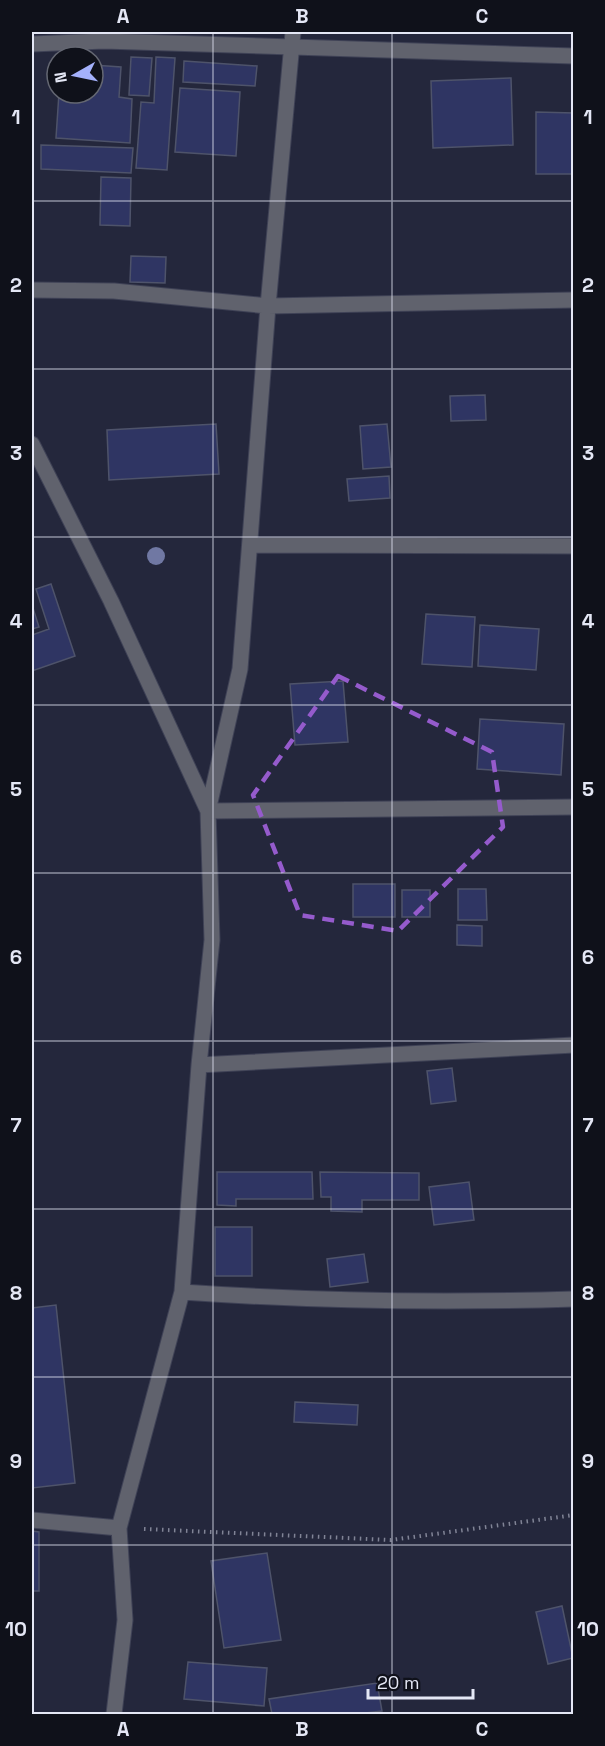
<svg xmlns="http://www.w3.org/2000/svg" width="605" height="1746" font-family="'Space Grotesk',sans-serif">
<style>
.building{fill:#2f3563;stroke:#4e536a;stroke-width:1.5}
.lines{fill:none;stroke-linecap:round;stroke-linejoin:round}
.minor-casing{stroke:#3f4256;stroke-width:17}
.path{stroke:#818496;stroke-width:4;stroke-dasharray:1.5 4.5;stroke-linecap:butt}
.minor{stroke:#60626d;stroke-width:15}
.tree{fill:#7078a3}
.marked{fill:none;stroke:#955bcc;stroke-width:4.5;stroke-dasharray:12 8;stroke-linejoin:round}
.grid{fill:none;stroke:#e4e7f5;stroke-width:1.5;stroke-opacity:0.55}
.neatline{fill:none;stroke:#e4e7f5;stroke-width:2}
.grid-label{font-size:20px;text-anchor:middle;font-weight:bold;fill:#e4e7f5}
</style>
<rect width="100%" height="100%" fill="#24273c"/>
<path class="building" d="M 131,57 L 152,58 L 149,96 L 129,95 Z
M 156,57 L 175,58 L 167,170 L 136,168 L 141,102 L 154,103 Z
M 184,61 L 257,66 L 255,86 L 183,82 Z
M 93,65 L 121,67 L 119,97 L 132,99 L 130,143 L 56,138 L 59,93 L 93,93 Z
M 511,78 L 513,145 L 433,148 L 431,81 Z
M 180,88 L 240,92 L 236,156 L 175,152 Z
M 536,112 L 574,113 L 574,174 L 536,174 Z
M 41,145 L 133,148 L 131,173 L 41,169 Z
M 101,177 L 131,178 L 130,226 L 100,225 Z
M 131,256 L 166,257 L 165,283 L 130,282 Z
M 485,395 L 486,420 L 451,421 L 450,396 Z
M 216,424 L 219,474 L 109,480 L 107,430 Z
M 387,424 L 391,467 L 363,469 L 360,426 Z
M 389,476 L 390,498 L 349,501 L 347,479 Z
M 51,584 L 75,656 L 32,671 L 32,635 L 49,629 L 36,589 Z
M 32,605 L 39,627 L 32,629 Z
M 426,614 L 475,617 L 472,667 L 422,664 Z
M 480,625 L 539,629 L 536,670 L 478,666 Z
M 343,681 L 348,742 L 295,745 L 290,684 Z
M 480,719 L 564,724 L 561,775 L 477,769 Z
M 353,884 L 395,884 L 395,917 L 353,917 Z
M 458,889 L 486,889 L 487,920 L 458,920 Z
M 402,890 L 430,890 L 430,917 L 402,917 Z
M 457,925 L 482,926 L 482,946 L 457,945 Z
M 452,1068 L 456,1101 L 431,1104 L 427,1071 Z
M 217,1172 L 312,1172 L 313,1199 L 236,1199 L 236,1206 L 217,1205 Z
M 320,1172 L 419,1173 L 419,1200 L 362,1200 L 362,1212 L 331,1211 L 331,1197 L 321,1197 Z
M 469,1182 L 474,1220 L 434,1225 L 429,1187 Z
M 215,1227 L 252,1227 L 252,1276 L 215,1276 Z
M 364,1254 L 368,1282 L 330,1287 L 327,1259 Z
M 56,1305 L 75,1483 L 32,1488 L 32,1308 Z
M 295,1402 L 358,1405 L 357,1425 L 294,1422 Z
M 32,1531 L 39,1532 L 39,1591 L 32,1591 Z
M 267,1553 L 281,1640 L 224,1648 L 211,1561 Z
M 562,1606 L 573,1658 L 548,1664 L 536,1612 Z
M 188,1662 L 267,1668 L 264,1706 L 184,1699 Z
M 377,1683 L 382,1711 L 357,1714 L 272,1714 L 269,1699 Z"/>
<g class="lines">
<g class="minor-casing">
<path id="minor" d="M 32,44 L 104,41 L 574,56
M 32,290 L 114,291 L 268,306 L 574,300
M 32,444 L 111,601 L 208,811
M 250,545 L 574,546
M 208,811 L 574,807
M 199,1065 L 574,1045
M 182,1292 C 312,1301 443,1303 574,1299
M 32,1520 L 119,1528
M 114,1714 L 125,1620 L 119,1528 L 182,1292 L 199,1065 L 212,940 L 208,811 L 240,669 L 268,306 L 293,32"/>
</g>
<path class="path" d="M 144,1529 L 391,1540 L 574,1515"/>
<use href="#minor" class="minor"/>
</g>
<circle class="tree" cx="156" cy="556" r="9"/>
<path class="marked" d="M 338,676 L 492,752 L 503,827 L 398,931 L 300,915 L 253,795 Z"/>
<path class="grid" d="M 213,32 L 213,1714M 392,32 L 392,1714M 32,201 L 574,201M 32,369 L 574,369M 32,537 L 574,537M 32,705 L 574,705M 32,873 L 574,873M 32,1041 L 574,1041M 32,1209 L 574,1209M 32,1377 L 574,1377M 32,1545 L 574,1545"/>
<rect width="605" height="1746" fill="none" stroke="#0f111a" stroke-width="66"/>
<g transform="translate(75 75) rotate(261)"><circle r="28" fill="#0f111a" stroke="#646772" stroke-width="1.5"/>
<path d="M0-4.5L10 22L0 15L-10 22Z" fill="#a4b1fc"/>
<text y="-9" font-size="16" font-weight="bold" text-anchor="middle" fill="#e4e7f5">N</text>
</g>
<path d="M368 1689v9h105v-9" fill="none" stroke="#e4e7f5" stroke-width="3"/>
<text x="377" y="1689" font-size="18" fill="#e4e7f5" stroke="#0f111a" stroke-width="4.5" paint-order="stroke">20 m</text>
<rect x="33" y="33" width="539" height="1680" class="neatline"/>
<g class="grid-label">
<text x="123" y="23">A</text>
<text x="302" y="23">B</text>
<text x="482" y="23">C</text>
<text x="16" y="124">1</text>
<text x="588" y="124">1</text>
<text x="16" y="292">2</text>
<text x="588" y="292">2</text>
<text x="16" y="460">3</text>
<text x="588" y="460">3</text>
<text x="16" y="628">4</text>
<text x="588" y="628">4</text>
<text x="16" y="796">5</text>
<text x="588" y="796">5</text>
<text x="16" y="964">6</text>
<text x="588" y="964">6</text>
<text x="16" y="1132">7</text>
<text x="588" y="1132">7</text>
<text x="16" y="1300">8</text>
<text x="588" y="1300">8</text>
<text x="16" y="1468">9</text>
<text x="588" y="1468">9</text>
<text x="16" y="1636">10</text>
<text x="588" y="1636">10</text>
<text x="123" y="1736">A</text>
<text x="302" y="1736">B</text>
<text x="482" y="1736">C</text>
</g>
</svg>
